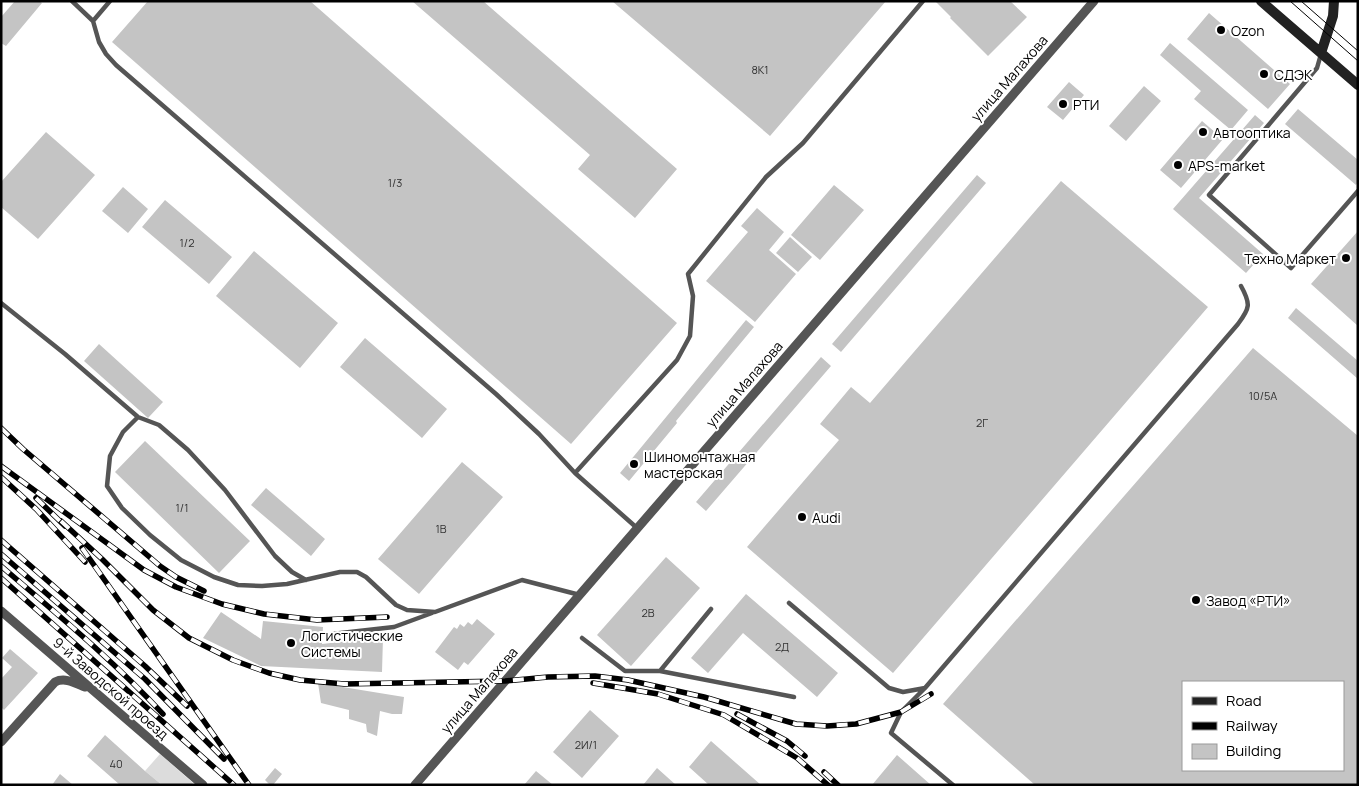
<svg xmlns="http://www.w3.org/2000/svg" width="1359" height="786" font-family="Manrope,sans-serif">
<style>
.green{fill:#dcdcdc}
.building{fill:#c4c4c4;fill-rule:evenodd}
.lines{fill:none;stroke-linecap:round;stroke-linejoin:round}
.service{stroke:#555;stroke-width:4.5}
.minor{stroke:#555;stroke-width:9}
.secondary{stroke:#222;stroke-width:10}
.tram{stroke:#000;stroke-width:1}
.rail-casing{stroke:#000;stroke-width:5.5}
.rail{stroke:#fff;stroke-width:4;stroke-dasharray:11;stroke-linecap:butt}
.poi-dot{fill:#000;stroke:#fff;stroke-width:2}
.labels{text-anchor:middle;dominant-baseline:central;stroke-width:4;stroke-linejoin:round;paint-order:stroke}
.number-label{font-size:11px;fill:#313131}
.poi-label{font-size:14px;fill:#000;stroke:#fff;text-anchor:start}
.street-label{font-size:14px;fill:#000;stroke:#fff}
</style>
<rect width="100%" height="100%" fill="#fff"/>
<path class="green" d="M 160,754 L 193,783 L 191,785 L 162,785 L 145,771 Z"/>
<path class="building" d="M 15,1 L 39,1 L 42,3 L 6,46 L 1,43 L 1,17 Z
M 148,1 L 310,1 L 677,323 L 571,444 L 112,42 Z
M 412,1 L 483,1 L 677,169 L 635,218 L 578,169 L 590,155 Z
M 612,1 L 886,1 L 770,136 Z
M 935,1 L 1010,1 L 1027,17 L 988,56 L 950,18 L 951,17 Z
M 1209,13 L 1290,84 L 1268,109 L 1187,39 Z
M 1170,43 L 1248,110 L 1231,130 L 1194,99 L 1201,91 L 1160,55 Z
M 1069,82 L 1084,95 L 1063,120 L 1047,107 Z
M 1144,86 L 1161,101 L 1126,141 L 1109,126 Z
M 1298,109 L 1358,160 L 1358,182 L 1356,185 L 1285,124 Z
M 1255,115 L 1264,123 L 1199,198 L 1263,254 L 1246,273 L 1173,209 Z
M 1202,121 L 1223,139 L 1181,188 L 1160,170 Z
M 46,132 L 95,175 L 38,239 L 1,207 L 1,182 Z
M 977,175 L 986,183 L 841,352 L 832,344 Z
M 1061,181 L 1208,307 L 893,673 L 747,547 L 839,440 L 820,424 L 851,387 L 870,403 Z
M 834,185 L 864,210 L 820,260 L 791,235 Z
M 123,187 L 148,209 L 128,233 L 102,211 Z
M 165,200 L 232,257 L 209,284 L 142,227 Z
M 757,208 L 784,232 L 769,250 L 796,274 L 755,322 L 706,281 L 748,232 L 741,226 Z
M 1358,231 L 1358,326 L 1311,284 Z
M 790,237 L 812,257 L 798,272 L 776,253 Z
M 254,251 L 338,323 L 300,368 L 216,296 Z
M 1296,308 L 1358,361 L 1358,379 L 1288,318 Z
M 746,320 L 754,327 L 676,421 L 677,423 L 629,481 L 620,473 Z
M 365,338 L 447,409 L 422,438 L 340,367 Z
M 99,344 L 163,402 L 148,418 L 84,361 Z
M 1253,348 L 1358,436 L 1358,785 L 1035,785 L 943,704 ZM 1183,682 L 1343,682 L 1343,770 L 1183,770 Z
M 821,357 L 831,366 L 706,511 L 696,502 Z
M 145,441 L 250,541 L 219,573 L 115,472 Z
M 462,462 L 503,497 L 419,594 L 378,559 Z
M 266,488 L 325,539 L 311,556 L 251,505 Z
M 666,557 L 700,588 L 631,666 L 597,635 Z
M 746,594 L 838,673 L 817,697 L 743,633 L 708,673 L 691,658 Z
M 221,612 L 261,639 L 263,621 L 323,627 L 322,644 L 383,637 L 382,672 L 261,666 L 203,638 Z
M 477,619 L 495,634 L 468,665 L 464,662 L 458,670 L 435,652 L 454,627 L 457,629 L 460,624 L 464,627 L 468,622 L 472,625 Z
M 10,649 L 38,673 L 4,710 L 1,707 L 1,679 L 12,667 L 2,658 Z
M 318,683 L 404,697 L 402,714 L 392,714 L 380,711 L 377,736 L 367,732 L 366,724 L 349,719 L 349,710 L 321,703 Z
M 590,710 L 619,736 L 582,778 L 553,752 Z
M 105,735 L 145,771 L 162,785 L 120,785 L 87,756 Z
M 711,741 L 761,785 L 709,785 L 689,767 Z
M 897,755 L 931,785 L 872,785 Z
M 275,768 L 282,774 L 273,785 L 270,785 L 265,780 Z
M 657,768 L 676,785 L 643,785 Z
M 536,771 L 553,785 L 524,785 Z
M 60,774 L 73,785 L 52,785 Z"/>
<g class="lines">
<path class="service" d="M 72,1 L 93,21 L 99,42 L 106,54 L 116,65 L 496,394 L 539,434 L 575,473
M 93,21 L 110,1
M 1321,54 L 1317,68 L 1209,195 L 1291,268 L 1358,191
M 1,303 L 65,354 L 138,417 L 159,425 L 188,450 L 225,490 L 275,556 L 292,572 L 306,580
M 138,417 L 123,432 L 110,456 L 107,486 L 122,508 L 150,535 L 181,560 L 214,577 L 238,585 L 262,586 L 287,584 L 340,572 L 357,572 L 366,577 L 396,605 L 407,610 L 435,612 L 522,580 L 580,595
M 637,528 L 575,473 L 677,360 L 690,336 L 693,296 L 688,274 L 766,177 L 803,143 L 923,1
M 789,603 L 889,688 L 903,692 L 925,688
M 332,634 L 394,627 L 432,613
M 582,638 L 625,671 L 660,671 L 711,609
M 660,671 L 794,697
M 953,785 L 891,733 L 901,712 L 925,688 L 1238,324 C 1250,308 1251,304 1241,286"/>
<path class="minor" d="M 1,611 L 203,785
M 1,742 L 55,682 C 65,677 75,683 85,687
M 415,785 L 1094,1"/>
<path class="secondary" d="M 1261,1 L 1358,85
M 1321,53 L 1333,16 L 1334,1"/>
<path class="tram" d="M 1290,1 L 1358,61
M 1301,1 L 1358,51"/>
<g class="rail-casing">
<path id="rail" d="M 1,428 L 23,449 L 160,566 L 176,577 L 204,591
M 1,466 L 144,570 L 176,587 L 222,604 L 264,614 L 317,620 L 387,617
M 1,477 L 36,509 L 85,562
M 36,498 L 65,526
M 61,521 L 102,559 L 153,610 L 189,638 L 233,660 L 269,673 L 300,680 L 344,684 L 505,681 L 548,677 L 595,676 L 628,680 L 704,697 L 796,724 L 827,726 L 856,724 L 901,712 L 931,694
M 1,540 L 145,666 L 187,706
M 82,548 L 249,785
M 1,554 L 145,679 L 224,759
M 1,566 C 57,614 113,660 163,714
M 1,578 L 234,785
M 593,683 L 658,694 L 724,715 L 797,758 L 828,785
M 737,714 L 787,741 L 805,756
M 824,772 L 838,785"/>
</g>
<use href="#rail" class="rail"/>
</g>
<g class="poi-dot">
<circle cx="1221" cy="30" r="5"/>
<circle cx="1264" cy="74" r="5"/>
<circle cx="1063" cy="104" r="5"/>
<circle cx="1203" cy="132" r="5"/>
<circle cx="1178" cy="165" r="5"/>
<circle cx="1346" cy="258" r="5"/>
<circle cx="634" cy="464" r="5"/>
<circle cx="802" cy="517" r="5"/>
<circle cx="1196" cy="600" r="5"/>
<circle cx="291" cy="643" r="5"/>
</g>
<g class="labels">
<g class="number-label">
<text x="760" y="69">8К1</text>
<text x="395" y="182">1/3</text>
<text x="187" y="242">1/2</text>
<text x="1263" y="395">10/5А</text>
<text x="982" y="422">2Г</text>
<text x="182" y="507">1/1</text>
<text x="441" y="528">1В</text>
<text x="648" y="612">2В</text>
<text x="782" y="646">2Д</text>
<text x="586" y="744">2И/1</text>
<text x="116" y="763">40</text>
</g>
<g class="poi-label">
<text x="1231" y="30">Ozon</text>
<text x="1274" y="74">СДЭК</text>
<text x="1073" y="104">РТИ</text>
<text x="1213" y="132">Автооптика</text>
<text x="1188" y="165">АPS-market</text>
<text x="1336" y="258" text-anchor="end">Техно Маркет</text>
<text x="644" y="456">Шиномонтажная<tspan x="644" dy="16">мастерская</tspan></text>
<text x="812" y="517">Audi</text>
<text x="1206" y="600">Завод «РТИ»</text>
<text x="301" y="635">Логистические<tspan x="301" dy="16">Системы</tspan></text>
</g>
<g class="street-label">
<text transform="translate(1009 78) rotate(-49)">улица Малахова</text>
<text transform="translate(744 384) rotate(-49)">улица Малахова</text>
<text transform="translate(111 688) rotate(41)">9-й Заводской проезд</text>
<text transform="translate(479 690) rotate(-49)">улица Малахова</text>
</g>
</g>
<rect width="1359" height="786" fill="none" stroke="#000000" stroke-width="5"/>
<rect x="1182" y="681" width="162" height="90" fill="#ffffff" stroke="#999999"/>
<rect x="1192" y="697" width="25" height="8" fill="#222222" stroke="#999999"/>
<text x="1226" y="706" font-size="15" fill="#000000">Road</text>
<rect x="1192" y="722" width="25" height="8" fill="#000000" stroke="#999999"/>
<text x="1226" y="731" font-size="15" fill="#000000">Railway</text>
<rect x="1192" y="744" width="25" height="15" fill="#c4c4c4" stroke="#999999"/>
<text x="1226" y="756" font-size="15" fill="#000000">Building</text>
</svg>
